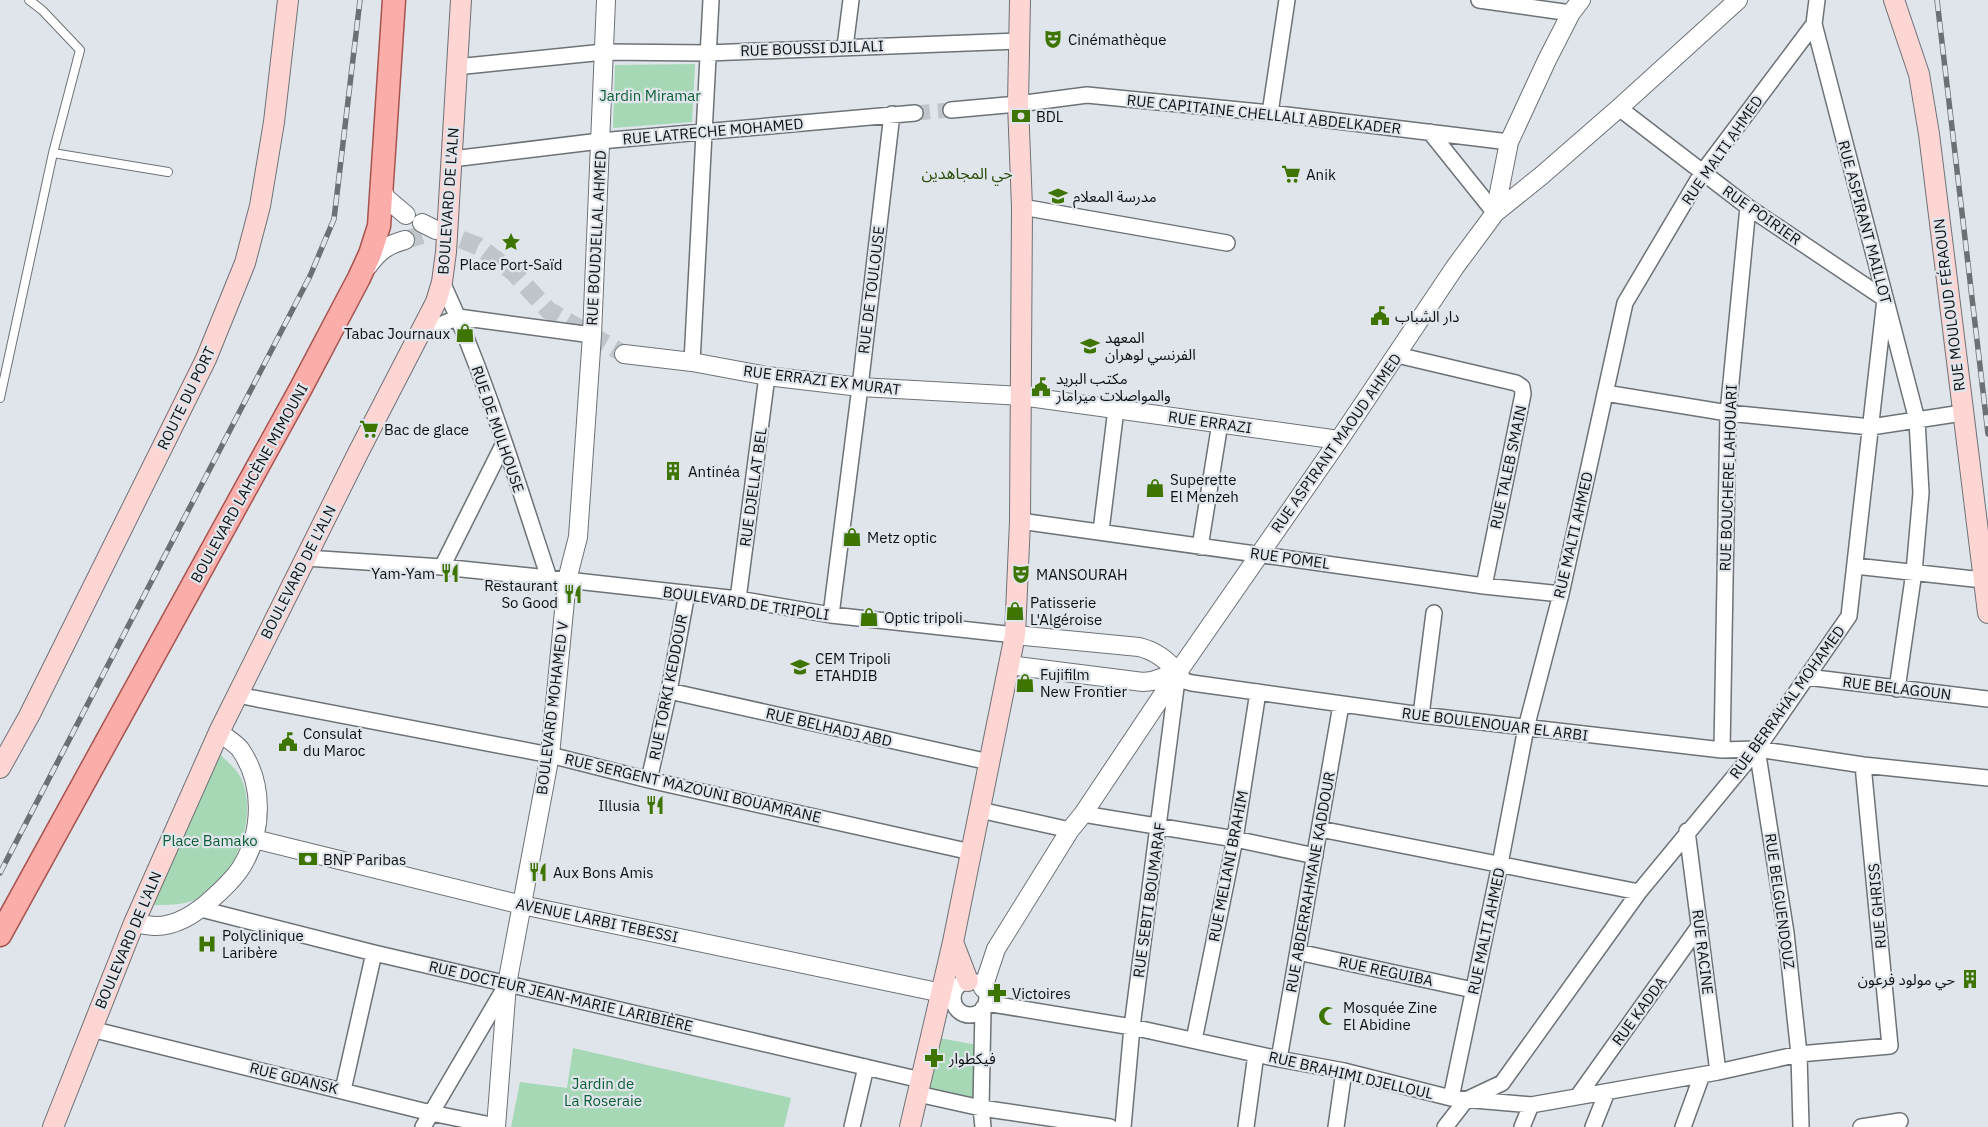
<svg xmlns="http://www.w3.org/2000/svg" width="1988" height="1127" font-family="'IBM Plex Sans','Noto Sans Arabic',sans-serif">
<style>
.green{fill:#a6d8b6}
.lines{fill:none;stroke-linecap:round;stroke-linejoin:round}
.minor-tunnel{stroke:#c0c5cb;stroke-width:15;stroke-dasharray:15 8;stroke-linecap:butt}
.tertiary-tunnel{stroke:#c0c5cb;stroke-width:18;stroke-dasharray:18 9;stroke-linecap:butt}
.service-casing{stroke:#6d7277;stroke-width:10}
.minor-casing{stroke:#6d7277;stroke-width:18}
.tertiary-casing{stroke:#6d7277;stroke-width:20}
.secondary-casing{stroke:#6d7277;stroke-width:22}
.primary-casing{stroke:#a7534e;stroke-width:25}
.service{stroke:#fff;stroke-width:8}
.minor{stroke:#fff;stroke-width:15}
.tertiary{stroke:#fff;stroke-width:18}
.secondary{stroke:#fdd6d4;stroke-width:20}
.primary{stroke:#fbada9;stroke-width:22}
.rail-casing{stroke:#6c6f73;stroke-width:5.5}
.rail{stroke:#e0e5ec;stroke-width:4;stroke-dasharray:11;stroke-linecap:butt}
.labels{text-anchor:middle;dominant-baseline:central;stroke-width:4.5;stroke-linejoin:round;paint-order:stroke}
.poi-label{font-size:15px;fill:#0e1012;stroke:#e0e5ec;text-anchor:start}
.street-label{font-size:15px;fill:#0e1012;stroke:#e0e5ec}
.park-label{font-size:15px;fill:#0c5e35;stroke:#e0e5ec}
.neighbourhood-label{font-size:16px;fill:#2a4d0b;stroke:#e0e5ec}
</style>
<rect width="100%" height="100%" fill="#e0e5ec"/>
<path class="green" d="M 695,64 L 692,122 L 613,128 L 615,65 Z
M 217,751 C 224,759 235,767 240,776 C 260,814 235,882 197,899 C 181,906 166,905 148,905 Z
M 939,1038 L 977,1045 L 974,1099 L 927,1091 Z
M 573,1048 L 791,1098 L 784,1127 L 511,1127 L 520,1082 L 567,1088 Z"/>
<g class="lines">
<path class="minor-tunnel" d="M 915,113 L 951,110"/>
<path class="tertiary-tunnel" d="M 436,230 L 478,246 L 513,272 L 548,310 L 624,354
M 405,240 L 422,235"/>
<g class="service-casing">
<path id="service" d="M 53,153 L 168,172
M 0,398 L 53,153 L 80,50 L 42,10 L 29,0"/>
</g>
<g class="minor-casing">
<path id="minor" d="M 1479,0 L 1571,13
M 1817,0 L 1814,24 L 1917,420 L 1921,493 L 1914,572 L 1897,689
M 845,47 L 851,0
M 456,67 L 604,52 L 708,53 L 1020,41
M 1619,108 L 1748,207 L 1885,299
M 951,110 L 1018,104 L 1087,95 L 1270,113 L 1509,142
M 1270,113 L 1287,0
M 1430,132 L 1495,213
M 452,159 L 600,141 L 915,113
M 1022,207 L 1227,243
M 442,282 C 486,377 516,479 549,578
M 418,335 L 458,317 L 592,335
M 1397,355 L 1516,383 L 1522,387 L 1523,394 L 1484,586
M 692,362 L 711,0
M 1605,393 L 1728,413 L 1871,427 L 1962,413
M 1020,521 L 1484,586 L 1561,594
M 1101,531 L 1116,409
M 1200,547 L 1220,423
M 306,558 L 442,567 L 549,578 L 738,599 L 831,615 L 1015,635
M 1855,566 L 1983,580
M 442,567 L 504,443
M 738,599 L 767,376
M 831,615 L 860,387 L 892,114
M 1178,672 L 1185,681 L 1192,683 L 1421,715 L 1722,750 L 1757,749 L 1863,765 L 1988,778
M 1807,677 L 1988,699
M 669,691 L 989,762
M 237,695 L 550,755 L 649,780 L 971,852
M 1421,715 L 1434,613
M 1757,749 L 1786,933 L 1799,1054 L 1801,1127
M 1722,750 L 1728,413 L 1748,207
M 649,780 L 669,691 L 687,593
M 980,810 L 1070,830
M 1083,814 L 1235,839 L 1315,856
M 1320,829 L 1639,892
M 1687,831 L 1718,1072
M 201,909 L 374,953 L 921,1080
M 1298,952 L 1473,990
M953 998a17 17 0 1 1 34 0a17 17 0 1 1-34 0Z
M 986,1003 L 1132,1027 L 1279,1059 L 1344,1071 L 1451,1098 L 1531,1105 L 1718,1072 L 1799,1054 L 1890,1046 L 1863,765
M 983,1008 L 981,1108 L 983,1127
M 91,1029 L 431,1113 L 496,1126
M 1194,1040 L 1235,839 L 1258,692
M 1279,1059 L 1341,705
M 343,1090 L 374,953
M 918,1094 L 981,1108 L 1110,1127
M 1578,1096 L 1700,925
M 1451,1098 L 1500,864 L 1526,728 L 1561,594 L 1625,303 L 1702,173 L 1814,24
M 423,1127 L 507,984
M 852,1127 L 866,1067
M 1123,1127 L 1132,1027 L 1178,672
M 1246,1127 L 1256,1054
M 1336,1127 L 1344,1071
M 1445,1127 L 1466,1100 L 1502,1083 L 1639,892 L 1757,749 L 1849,616 L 1885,299
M 1522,1127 L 1531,1105
M 1593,1127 L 1607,1092
M 1683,1127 L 1702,1075
M 1861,1127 L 1900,1121"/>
</g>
<g class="tertiary-casing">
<path id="tertiary" d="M 381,188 L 387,199 L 406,215
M 1495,213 L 1509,142 L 1547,60 L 1571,13 L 1581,0
M 422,223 L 436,230
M 368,266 C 379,251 387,245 405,240
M 624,354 L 692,362 L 767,376 L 860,387 L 1021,396 L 1339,440
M 1015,635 L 1139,647 C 1156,651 1166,660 1178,672
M 1009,665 L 1143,682 L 1152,681 L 1178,672
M 254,839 L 522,905 L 942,993
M 134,923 C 141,924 149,926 156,926 C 178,926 199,911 214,897 C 224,888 235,878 242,866 C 263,831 264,783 240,749 C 235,743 225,737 219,732
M 983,988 L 996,949 L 1070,830 L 1083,814 L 1178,672 L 1339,440 L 1455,267 L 1495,213 L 1541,176 L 1619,108 L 1738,0
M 496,1127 L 507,984 L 550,755 L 567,580 L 578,537 L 592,335 L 606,0"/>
</g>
<g class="secondary-casing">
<path id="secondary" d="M 1894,0 L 1919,74 L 1929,134 L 1988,613
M 0,768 L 29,716 L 206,359 L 245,263 L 260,206 L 274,122 L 288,0
M 953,942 L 968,981
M 53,1127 L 134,923 L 219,732 L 358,453 L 436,302 L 442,282 L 446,252 L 461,0
M 910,1127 L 953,942 L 1015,635 L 1020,521 L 1022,207 L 1018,104 L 1020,0"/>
</g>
<g class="primary-casing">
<path id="primary" d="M 0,935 L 301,388 L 359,278 L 370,254 L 379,226 L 394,0"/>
</g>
<use href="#service" class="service"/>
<use href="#minor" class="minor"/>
<use href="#tertiary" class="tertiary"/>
<use href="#secondary" class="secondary"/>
<use href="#primary" class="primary"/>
<g class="rail-casing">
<path id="rail" d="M 1937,0 L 1988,434
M 0,873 L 310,276 L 334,219 L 360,0"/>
</g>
<use href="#rail" class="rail"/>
</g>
<defs>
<g id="theatre-bare" transform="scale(1.5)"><path d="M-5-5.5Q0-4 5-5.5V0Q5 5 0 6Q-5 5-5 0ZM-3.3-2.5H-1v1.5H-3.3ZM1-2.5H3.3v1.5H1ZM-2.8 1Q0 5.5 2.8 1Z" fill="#3e7400" stroke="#e0e5ec" stroke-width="2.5" paint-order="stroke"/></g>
<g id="bank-bare" transform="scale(1.5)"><path d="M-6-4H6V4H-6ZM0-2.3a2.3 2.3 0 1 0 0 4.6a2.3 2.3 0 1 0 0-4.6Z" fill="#3e7400" stroke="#e0e5ec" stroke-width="2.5" paint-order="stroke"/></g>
<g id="supermarket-bare" transform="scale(1.5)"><path d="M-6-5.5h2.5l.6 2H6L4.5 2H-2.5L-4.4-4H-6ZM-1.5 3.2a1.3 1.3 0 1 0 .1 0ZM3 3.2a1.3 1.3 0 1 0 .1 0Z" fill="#3e7400" stroke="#e0e5ec" stroke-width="2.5" paint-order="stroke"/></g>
<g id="school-bare" transform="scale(1.5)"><path d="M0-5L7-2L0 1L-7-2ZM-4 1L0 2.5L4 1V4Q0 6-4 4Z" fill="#3e7400" stroke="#e0e5ec" stroke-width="2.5" paint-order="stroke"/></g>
<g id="sight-bare" transform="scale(1.5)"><path d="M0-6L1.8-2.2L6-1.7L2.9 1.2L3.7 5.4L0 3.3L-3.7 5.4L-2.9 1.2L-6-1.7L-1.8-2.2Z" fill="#3e7400" stroke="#e0e5ec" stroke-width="2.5" paint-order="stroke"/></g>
<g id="civic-bare" transform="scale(1.5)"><path d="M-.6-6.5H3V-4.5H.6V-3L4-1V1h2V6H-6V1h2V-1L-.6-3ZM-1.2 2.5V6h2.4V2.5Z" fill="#3e7400" stroke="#e0e5ec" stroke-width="2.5" paint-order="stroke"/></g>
<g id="shop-bare" transform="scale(1.5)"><path d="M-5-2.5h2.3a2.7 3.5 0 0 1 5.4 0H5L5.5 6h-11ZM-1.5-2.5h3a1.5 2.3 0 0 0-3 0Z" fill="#3e7400" stroke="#e0e5ec" stroke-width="2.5" paint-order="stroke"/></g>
<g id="university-bare" transform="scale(1.5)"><path d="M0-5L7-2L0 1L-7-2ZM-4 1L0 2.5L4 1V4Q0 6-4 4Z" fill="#3e7400" stroke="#e0e5ec" stroke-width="2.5" paint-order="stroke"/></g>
<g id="building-bare" transform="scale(1.5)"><path d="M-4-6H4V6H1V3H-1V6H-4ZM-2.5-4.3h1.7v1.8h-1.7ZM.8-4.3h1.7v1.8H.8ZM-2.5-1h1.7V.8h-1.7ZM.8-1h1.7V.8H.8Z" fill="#3e7400" stroke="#e0e5ec" stroke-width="2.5" paint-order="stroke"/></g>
<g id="restaurant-bare" transform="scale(1.5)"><path d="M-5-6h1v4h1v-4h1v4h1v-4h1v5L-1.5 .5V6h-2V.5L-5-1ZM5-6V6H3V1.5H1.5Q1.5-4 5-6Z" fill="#3e7400" stroke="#e0e5ec" stroke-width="2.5" paint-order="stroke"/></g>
<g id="hospital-bare" transform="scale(1.5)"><path d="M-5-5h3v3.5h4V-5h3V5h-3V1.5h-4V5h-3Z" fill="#3e7400" stroke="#e0e5ec" stroke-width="2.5" paint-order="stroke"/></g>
<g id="pharmacy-bare" transform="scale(1.5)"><path d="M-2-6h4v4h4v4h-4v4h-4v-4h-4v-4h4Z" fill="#3e7400" stroke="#e0e5ec" stroke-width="2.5" paint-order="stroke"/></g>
<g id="mosque-bare" transform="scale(1.5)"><path d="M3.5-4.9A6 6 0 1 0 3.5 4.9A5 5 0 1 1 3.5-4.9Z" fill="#3e7400" stroke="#e0e5ec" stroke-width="2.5" paint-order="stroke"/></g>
</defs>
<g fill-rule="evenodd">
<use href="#theatre-bare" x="1053" y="39"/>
<use href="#bank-bare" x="1021" y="116"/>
<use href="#supermarket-bare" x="1291" y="174"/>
<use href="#school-bare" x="1058" y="196"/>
<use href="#sight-bare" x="511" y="242"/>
<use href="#civic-bare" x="1380" y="316"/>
<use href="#shop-bare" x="465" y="333"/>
<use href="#university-bare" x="1090" y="346"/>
<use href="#civic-bare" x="1041" y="387"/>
<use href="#supermarket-bare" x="369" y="429"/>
<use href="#building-bare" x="673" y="471"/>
<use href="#shop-bare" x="1155" y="488"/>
<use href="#shop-bare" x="852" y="537"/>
<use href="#restaurant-bare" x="450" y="573"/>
<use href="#theatre-bare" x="1021" y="574"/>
<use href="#restaurant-bare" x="573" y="594"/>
<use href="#shop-bare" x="1015" y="611"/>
<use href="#shop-bare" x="869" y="617"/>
<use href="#school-bare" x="800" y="667"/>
<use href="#shop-bare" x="1025" y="683"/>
<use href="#civic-bare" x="288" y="742"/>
<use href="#restaurant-bare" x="655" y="805"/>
<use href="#bank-bare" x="308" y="859"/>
<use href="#restaurant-bare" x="538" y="872"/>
<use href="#hospital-bare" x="207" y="944"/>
<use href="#building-bare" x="1970" y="979"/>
<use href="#pharmacy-bare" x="997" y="993"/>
<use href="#mosque-bare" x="1328" y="1016"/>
<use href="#pharmacy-bare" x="934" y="1058"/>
</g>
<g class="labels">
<g class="poi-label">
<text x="1068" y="39">Cinémathèque</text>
<text x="1036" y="116">BDL</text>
<text x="1306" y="174">Anik</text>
<text x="1073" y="196">مدرسة المعلام</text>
<text x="511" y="264" text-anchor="middle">Place Port-Saïd</text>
<text x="1395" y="316">دار الشباب</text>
<text x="450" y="333" text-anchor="end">Tabac Journaux</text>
<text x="1105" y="337">المعهد<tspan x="1105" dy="17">الفرنسي لوهران</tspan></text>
<text x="1056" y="378">مكتب البريد<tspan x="1056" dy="17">والمواصلات ميرامار</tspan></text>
<text x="384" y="429">Bac de glace</text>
<text x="688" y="471">Antinéa</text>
<text x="1170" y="479">Superette<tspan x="1170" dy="17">El Menzeh</tspan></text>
<text x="867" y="537">Metz optic</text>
<text x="435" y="573" text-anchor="end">Yam-Yam</text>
<text x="1036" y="574">MANSOURAH</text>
<text x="558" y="585" text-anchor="end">Restaurant<tspan x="558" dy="17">So Good</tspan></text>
<text x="1030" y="602">Patisserie<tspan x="1030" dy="17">L'Algéroise</tspan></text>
<text x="884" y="617">Optic tripoli</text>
<text x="815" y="658">CEM Tripoli<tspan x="815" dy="17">ETAHDIB</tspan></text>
<text x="1040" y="674">Fujifilm<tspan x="1040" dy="17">New Frontier</tspan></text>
<text x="303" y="733">Consulat<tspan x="303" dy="17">du Maroc</tspan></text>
<text x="640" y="805" text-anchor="end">Illusia</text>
<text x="323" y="859">BNP Paribas</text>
<text x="553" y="872">Aux Bons Amis</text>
<text x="222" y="935">Polyclinique<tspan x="222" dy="17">Laribère</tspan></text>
<text x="1955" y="979" text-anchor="end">حي مولود فرعون</text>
<text x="1012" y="993">Victoires</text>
<text x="1343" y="1007">Mosquée Zine<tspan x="1343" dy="17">El Abidine</tspan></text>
<text x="949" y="1058">فيكطوار</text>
</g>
<g class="street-label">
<text transform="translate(812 48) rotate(-2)">RUE BOUSSI DJILALI</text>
<text transform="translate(1264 114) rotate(6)">RUE CAPITAINE CHELLALI ABDELKADER</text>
<text transform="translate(713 131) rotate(-5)">RUE LATRECHE MOHAMED</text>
<text transform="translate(1722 150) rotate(-55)">RUE MALTI AHMED</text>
<text transform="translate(448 201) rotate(-86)">BOULEVARD DE L'ALN</text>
<text transform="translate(1762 215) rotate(35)">RUE POIRIER</text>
<text transform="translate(1865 222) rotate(75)">RUE ASPIRANT MAILLOT</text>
<text transform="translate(596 238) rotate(-87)">RUE BOUDJELLAL AHMED</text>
<text transform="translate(871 290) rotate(-83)">RUE DE TOULOUSE</text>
<text transform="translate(1949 305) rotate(-97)">RUE MOULOUD FÉRAOUN</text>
<text transform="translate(822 380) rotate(7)">RUE ERRAZI EX MURAT</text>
<text transform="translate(186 398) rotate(-64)">ROUTE DU PORT</text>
<text transform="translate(1210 422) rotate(8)">RUE ERRAZI</text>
<text transform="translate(498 429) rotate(71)">RUE DE MULHOUSE</text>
<text transform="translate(1336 443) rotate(-55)">RUE ASPIRANT MAOUD AHMED</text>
<text transform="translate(1508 467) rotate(-78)">RUE TALEB SMAIN</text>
<text transform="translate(1728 478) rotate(-88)">RUE BOUCHERE LAHOUARI</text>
<text transform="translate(249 483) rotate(-61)">BOULEVARD LAHCÈNE MIMOUNI</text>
<text transform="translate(753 487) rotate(-82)">RUE DJELLAT BEL</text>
<text transform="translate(1573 535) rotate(-77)">RUE MALTI AHMED</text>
<text transform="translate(1290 558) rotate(8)">RUE POMEL</text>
<text transform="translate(298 572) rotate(-63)">BOULEVARD DE L'ALN</text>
<text transform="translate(746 603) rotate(8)">BOULEVARD DE TRIPOLI</text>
<text transform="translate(668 687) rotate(-79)">RUE TORKI KEDDOUR</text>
<text transform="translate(1897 688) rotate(7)">RUE BELAGOUN</text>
<text transform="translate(1787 702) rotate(-54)">RUE BERRAHAL MOHAMED</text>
<text transform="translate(552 708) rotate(-83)">BOULEVARD MOHAMED V</text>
<text transform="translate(1495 724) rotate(7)">RUE BOULENOUAR EL ARBI</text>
<text transform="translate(829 727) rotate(13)">RUE BELHADJ ABD</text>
<text transform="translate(693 788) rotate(13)">RUE SERGENT MAZOUNI BOUAMRANE</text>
<text transform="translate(1228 866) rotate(-79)">RUE MELIANI BRAHIM</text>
<text transform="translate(1310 882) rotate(-80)">RUE ABDERRAHMANE KADDOUR</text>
<text transform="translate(1149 900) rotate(-82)">RUE SEBTI BOUMARAF</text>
<text transform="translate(1780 901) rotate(82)">RUE BELGUENDOUZ</text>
<text transform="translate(1877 906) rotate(-95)">RUE GHRISS</text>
<text transform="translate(597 920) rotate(12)">AVENUE LARBI TEBESSI</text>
<text transform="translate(1486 931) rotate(-78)">RUE MALTI AHMED</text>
<text transform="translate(128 940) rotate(-67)">BOULEVARD DE L'ALN</text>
<text transform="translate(1703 952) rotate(83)">RUE RACINE</text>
<text transform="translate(1386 971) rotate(12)">RUE REGUIBA</text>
<text transform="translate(561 996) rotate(13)">RUE DOCTEUR JEAN-MARIE LARIBIÈRE</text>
<text transform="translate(1639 1011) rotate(-54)">RUE KADDA</text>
<text transform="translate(1351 1075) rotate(13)">RUE BRAHIMI DJELLOUL</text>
<text transform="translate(294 1078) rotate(14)">RUE GDANSK</text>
</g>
<g class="park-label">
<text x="650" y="95">Jardin Miramar</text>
<text x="210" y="840">Place Bamako</text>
<text x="603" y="1083">Jardin de<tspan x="603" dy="17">La Roseraie</tspan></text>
</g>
<g class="neighbourhood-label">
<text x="967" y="173">حي المجاهدين</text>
</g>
</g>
</svg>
